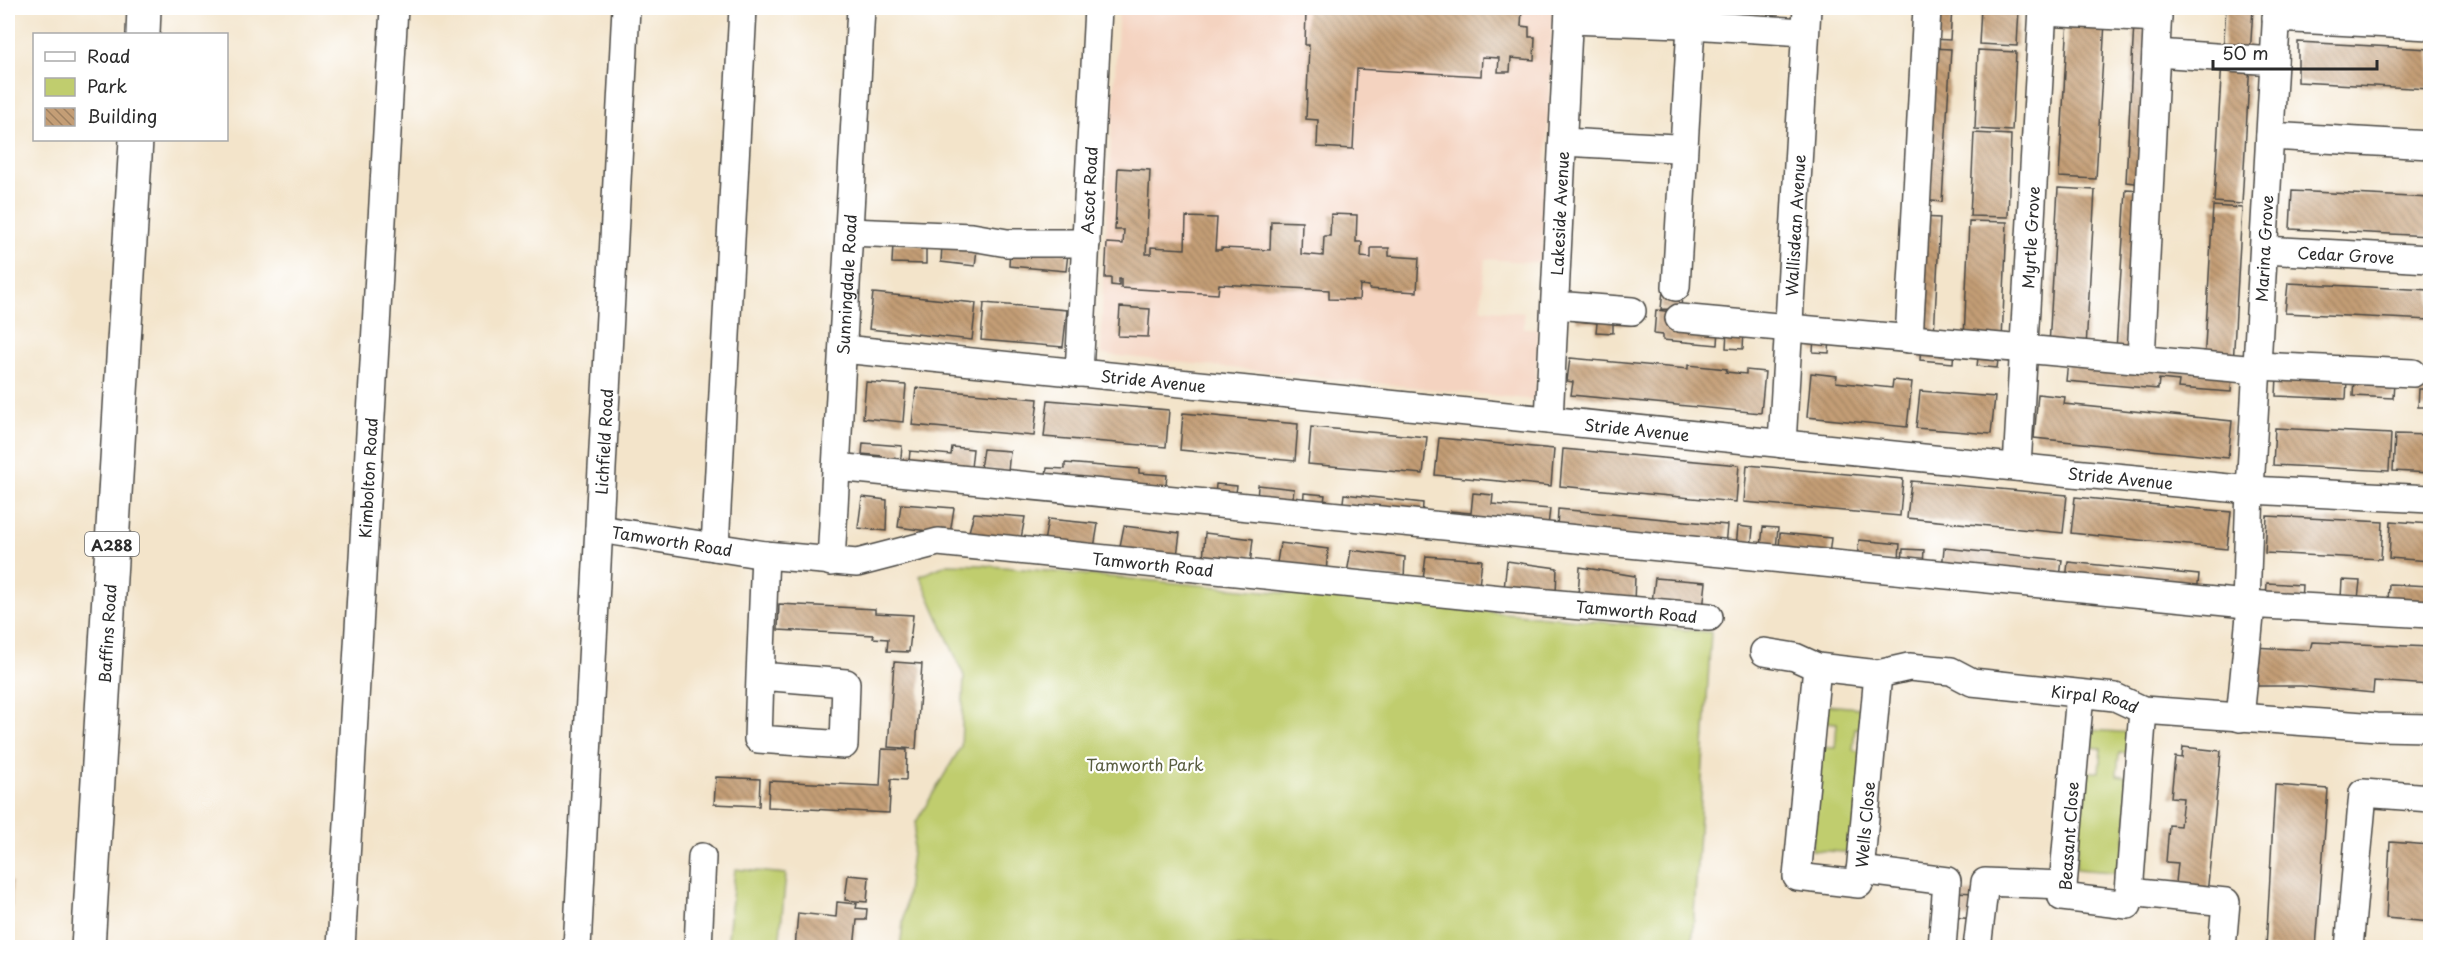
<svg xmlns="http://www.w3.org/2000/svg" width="2438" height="955" font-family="'Playpen Sans',sans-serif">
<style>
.built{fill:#f4d3c0}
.green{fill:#c0cd6e;stroke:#767c4c;stroke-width:1.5}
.building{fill:url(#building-back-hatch)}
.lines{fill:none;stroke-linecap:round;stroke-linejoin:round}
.minor-casing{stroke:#494743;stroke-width:30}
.major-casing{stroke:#494743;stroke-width:36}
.minor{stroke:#fff;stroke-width:27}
.major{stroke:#fff;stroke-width:33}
.labels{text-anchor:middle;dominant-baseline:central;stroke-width:4.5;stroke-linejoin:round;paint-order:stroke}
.shield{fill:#fff;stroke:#6b6b6b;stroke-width:1.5}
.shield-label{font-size:15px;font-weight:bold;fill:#2b2b2b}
.street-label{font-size:16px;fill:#2b2b2b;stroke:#fff}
.park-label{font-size:16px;fill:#585c3f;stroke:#fff}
</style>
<defs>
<pattern id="building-back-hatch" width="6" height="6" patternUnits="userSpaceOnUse" patternTransform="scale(1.5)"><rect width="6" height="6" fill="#c49e76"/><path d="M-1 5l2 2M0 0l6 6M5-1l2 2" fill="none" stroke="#9f8161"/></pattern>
</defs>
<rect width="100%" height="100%" fill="#fff"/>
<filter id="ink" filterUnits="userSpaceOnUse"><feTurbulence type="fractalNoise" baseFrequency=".0167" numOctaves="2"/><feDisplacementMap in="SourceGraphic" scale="12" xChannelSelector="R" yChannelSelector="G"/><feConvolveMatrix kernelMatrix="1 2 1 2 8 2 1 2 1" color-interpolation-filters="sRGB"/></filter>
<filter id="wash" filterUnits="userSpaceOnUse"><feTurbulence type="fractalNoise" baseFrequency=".008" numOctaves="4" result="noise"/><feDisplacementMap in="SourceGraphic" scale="24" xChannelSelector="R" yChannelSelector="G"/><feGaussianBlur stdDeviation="1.35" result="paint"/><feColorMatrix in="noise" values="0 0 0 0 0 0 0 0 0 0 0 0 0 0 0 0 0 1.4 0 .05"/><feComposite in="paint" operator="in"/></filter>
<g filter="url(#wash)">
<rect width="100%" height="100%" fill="#f3e4ca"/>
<path class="built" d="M 1119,8 L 1553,8 L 1542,263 L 1485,259 L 1481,309 L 1524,313 L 1524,328 L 1538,328 L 1535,400 L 1101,354 L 1103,279 Z"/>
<path class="green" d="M 948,564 L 981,565 L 1711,632 L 1692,947 L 900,947 L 916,822 L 961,747 L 964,676 L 920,576 Z
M 1825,705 L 1871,709 L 1869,729 L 1855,728 L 1853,750 L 1866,752 L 1858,853 L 1812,850 L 1820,747 L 1835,748 L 1837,723 L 1823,722 Z
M 2089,730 L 2135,733 L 2133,754 L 2119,753 L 2117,775 L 2130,777 L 2123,873 L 2076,869 L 2084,772 L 2099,772 L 2101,748 L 2087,747 Z
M 735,869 L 786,874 L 779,947 L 727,947 Z"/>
<g id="blocks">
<path class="building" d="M 1320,8 L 1522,8 L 1521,26 L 1529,27 L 1529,37 L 1535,37 L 1534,60 L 1511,58 L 1510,72 L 1498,72 L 1499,58 L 1482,57 L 1481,76 L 1357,69 L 1353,149 L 1317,147 L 1318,120 L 1306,119 L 1309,45 L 1305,45 L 1306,11 L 1320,12 Z
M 1933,8 L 1952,8 L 1950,40 L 1931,39 Z
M 1981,8 L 2019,8 L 2017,46 L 1979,44 Z
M 2226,8 L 2253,8 L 2250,56 L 2223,54 Z
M 2068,19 L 2105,21 L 2096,179 L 2059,177 Z
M 2134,22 L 2150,22 L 2143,175 L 2135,183 L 2126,182 Z
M 2298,42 L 2430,49 L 2430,89 L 2298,82 Z
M 1930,48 L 1951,49 L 1942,202 L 1922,200 Z
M 1978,50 L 2016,52 L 2012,131 L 1975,129 Z
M 2222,60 L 2250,61 L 2242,204 L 2214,202 Z
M 1974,133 L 2011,135 L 2008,217 L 1970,216 Z
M 1118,168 L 1150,170 L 1146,254 L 1151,254 L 1151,247 L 1185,249 L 1186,217 L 1217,218 L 1215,250 L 1221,250 L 1221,248 L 1270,250 L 1271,221 L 1302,222 L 1301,254 L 1323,256 L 1324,236 L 1330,236 L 1331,214 L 1357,215 L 1356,242 L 1362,242 L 1361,257 L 1371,258 L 1371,248 L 1389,248 L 1389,256 L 1419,258 L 1417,292 L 1369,289 L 1369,286 L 1360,285 L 1359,300 L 1329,299 L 1329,290 L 1219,284 L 1218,294 L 1121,288 L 1121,279 L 1119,279 L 1119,286 L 1111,285 L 1111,278 L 1105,278 L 1107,243 L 1123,244 L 1124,230 L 1115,230 Z
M 2058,188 L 2095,190 L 2086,348 L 2049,346 Z
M 2126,190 L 2143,191 L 2133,352 L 2116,350 Z
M 2292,191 L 2430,198 L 2430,236 L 2290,229 Z
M 2213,206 L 2242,208 L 2233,365 L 2204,364 Z
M 1920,217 L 1940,218 L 1934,336 L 1915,336 Z
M 1969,221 L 2007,222 L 2002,341 L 1964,339 Z
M 893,244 L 926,245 L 926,264 L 892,263 Z
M 942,245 L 977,249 L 975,266 L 941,262 Z
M 1010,248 L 1068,253 L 1066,271 L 1009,266 Z
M 2288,283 L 2430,290 L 2430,320 L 2285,313 Z
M 1663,290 L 1682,292 L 1681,310 L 1661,309 Z
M 873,293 L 976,303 L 972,340 L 869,329 Z
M 984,303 L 1067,310 L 1063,347 L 981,340 Z
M 1120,307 L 1150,309 L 1148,337 L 1118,336 Z
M 1577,310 L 1634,315 L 1633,325 L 1613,324 L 1613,333 L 1596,332 L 1597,323 L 1576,321 Z
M 1656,310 L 1673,312 L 1719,328 L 1718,345 L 1663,340 L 1663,335 L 1654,334 Z
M 1727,330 L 1744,331 L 1743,349 L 1726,348 Z
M 1814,336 L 1830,337 L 1829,353 L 1813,352 Z
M 1921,345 L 1954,348 L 1953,363 L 1920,360 Z
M 1979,350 L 1999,352 L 1997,368 L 1977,366 Z
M 1570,358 L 1688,369 L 1688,365 L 1727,369 L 1726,372 L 1746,374 L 1746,370 L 1765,372 L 1761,413 L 1571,395 L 1573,382 L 1567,381 Z
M 2068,361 L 2232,374 L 2231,392 L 2178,388 L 2179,381 L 2159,379 L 2158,389 L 2066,381 Z
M 1811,373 L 1837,376 L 1836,382 L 1892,388 L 1893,380 L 1912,382 L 1907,427 L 1807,417 Z
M 2277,376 L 2347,380 L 2346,399 L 2276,396 Z
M 2354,379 L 2394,381 L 2393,398 L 2353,396 Z
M 866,382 L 906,385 L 903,422 L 863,418 Z
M 916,388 L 1038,399 L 1034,436 L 912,425 Z
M 2419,389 L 2430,389 L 2430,407 L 2418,407 Z
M 1920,391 L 1995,397 L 1991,434 L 1916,428 Z
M 2038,394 L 2065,397 L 2064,404 L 2232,421 L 2228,458 L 2034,438 Z
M 1048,400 L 1169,410 L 1166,447 L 1044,437 Z
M 1183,413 L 1298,424 L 1295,461 L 1180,450 Z
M 1311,427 L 1427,437 L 1423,474 L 1308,464 Z
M 2275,428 L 2391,434 L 2389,471 L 2273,465 Z
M 2395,434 L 2430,435 L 2430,473 L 2393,471 Z
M 1439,438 L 1554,449 L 1551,486 L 1435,475 Z
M 863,443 L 902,446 L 901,457 L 896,467 L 881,466 L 882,456 L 862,454 Z
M 952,447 L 973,449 L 971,468 L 909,461 L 910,451 L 951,455 Z
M 983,449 L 1010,451 L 1008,471 L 980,469 Z
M 1563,449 L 1739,465 L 1736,502 L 1560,486 Z
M 1065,463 L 1139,469 L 1139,473 L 1167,475 L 1165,494 L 1045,482 L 1047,468 L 1065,469 Z
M 1747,465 L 1903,479 L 1900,516 L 1744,502 Z
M 1911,481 L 2067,495 L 2063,533 L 1907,518 Z
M 1216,484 L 1237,486 L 1235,499 L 1215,497 Z
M 1258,485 L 1294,489 L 1292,506 L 1257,502 Z
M 1304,493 L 1325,495 L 1323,509 L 1303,506 Z
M 1473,493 L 1493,495 L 1492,504 L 1550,509 L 1548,526 L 1450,523 L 1451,511 L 1471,513 Z
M 1344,494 L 1423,503 L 1422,518 L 1342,510 Z
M 862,497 L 887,500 L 886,531 L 858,528 Z
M 2075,497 L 2231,512 L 2227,549 L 2071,533 Z
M 901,504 L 954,508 L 950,534 L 898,527 Z
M 1558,509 L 1727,525 L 1725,546 L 1557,530 Z
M 974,513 L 1025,517 L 1020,544 L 967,539 Z
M 2267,516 L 2383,522 L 2381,559 L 2265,553 Z
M 1048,519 L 1098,524 L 1094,548 L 1044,542 Z
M 2391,521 L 2430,524 L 2430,561 L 2389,558 Z
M 1124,526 L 1180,533 L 1177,556 L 1119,551 Z
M 1738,526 L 1753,528 L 1751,549 L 1736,547 Z
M 1763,527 L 1778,528 L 1776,549 L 1761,548 Z
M 1205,533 L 1253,539 L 1250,565 L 1203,561 Z
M 1780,533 L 1831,538 L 1829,555 L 1779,550 Z
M 1859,540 L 1900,544 L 1899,559 L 1857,559 Z
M 1280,543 L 1328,549 L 1326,573 L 1276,569 Z
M 1944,548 L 2062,560 L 2060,578 L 1942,569 Z
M 1903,549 L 1924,550 L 1923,565 L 1902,563 Z
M 1351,550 L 1405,557 L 1404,579 L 1347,573 Z
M 1426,556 L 1482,560 L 1479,586 L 1423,579 Z
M 1507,561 L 1557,568 L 1556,594 L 1504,589 Z
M 2068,562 L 2199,575 L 2197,592 L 2066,580 Z
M 1580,567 L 1635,576 L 1634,603 L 1578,595 Z
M 1655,578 L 1706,582 L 1703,610 L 1652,602 Z
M 2342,580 L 2360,581 L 2358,599 L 2341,598 Z
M 2267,583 L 2302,585 L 2301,602 L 2266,600 Z
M 2389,584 L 2430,586 L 2430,605 L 2388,603 Z
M 779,604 L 875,609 L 875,613 L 913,615 L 909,652 L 887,651 L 888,639 L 873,638 L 874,635 L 778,630 Z
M 2312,642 L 2430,647 L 2430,685 L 2374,681 L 2373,693 L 2301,686 L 2252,686 L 2253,647 L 2310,650 Z
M 894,662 L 922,664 L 916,749 L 888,747 Z
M 2183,747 L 2221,751 L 2207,895 L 2175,892 L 2178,863 L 2166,862 L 2169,825 L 2180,826 L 2183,798 L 2171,797 L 2175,757 L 2182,758 Z
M 882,749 L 907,750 L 906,780 L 891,779 L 889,813 L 768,807 L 769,781 L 880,786 Z
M 716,777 L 760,779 L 759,806 L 714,804 Z
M 2275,785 L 2328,789 L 2316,948 L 2266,948 Z
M 2390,842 L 2430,845 L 2430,922 L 2386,918 Z
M 848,875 L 869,877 L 867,902 L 845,900 Z
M 8,879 L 12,882 L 12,907 L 8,907 Z
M 1953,892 L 1977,893 L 1975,919 L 1951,917 Z
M 837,902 L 857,904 L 856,908 L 867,909 L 866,920 L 857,920 L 854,948 L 795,948 L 798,913 L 836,917 Z"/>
</g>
</g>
<g filter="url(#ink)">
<use href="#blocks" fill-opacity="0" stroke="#494743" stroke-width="1.5"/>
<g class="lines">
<g class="minor-casing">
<g id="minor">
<path d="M 2043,12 L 2158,18"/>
<path d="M 2276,18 L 2430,26"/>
<path d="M 1569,20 L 1682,24 L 1682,8"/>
<path d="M 1691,25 L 1805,32"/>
<path d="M 2156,53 L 2274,61"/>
<path d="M 2270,136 L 2430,145"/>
<path d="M 1563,142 L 1675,148"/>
<path d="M 849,232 L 972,237 L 1007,243 L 1086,243"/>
<path id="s1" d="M 2264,250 L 2430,259"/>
<path d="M 1676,287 L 1692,8"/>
<path d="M 1555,305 L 1632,311"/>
<path d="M 1679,318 L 2257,370"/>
<path d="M 1909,339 L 1927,8"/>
<path id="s2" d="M 843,349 L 2073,473 L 2250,490 L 2430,499"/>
<path d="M 2141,360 L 2158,8"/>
<path d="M 2257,366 L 2413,373"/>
<path id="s3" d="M 1079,373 L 1098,8"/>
<path id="s4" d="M 1549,420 L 1569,8"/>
<path id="s5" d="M 1782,444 L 1807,8"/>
<path d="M 836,467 L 2246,604 L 2430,614"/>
<path id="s6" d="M 2017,467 L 2043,8"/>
<path id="s7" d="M 599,529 L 765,555 L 857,563 L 938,542 L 1501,599 L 1709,617"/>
<path d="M 715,547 L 743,8"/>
<path id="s8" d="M 831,562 L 861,8"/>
<path id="s9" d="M 2246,604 L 2250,490 L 2277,8"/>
<path id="s10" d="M 1764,652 L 1795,657 L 1817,667 L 1878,674 L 1909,667 L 1951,671 L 1972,682 L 2115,697 L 2143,710 L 2377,727 L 2430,728"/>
<path id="s11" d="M 1817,667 L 1797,877 L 1859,884 L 1878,674"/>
<path d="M 760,676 L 758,739 L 844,745 L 846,683 L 760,676 L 765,555"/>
<path d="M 2080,694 L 2062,897 L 2128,905 L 2143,710"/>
<path d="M 2240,718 L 2250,616"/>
<path d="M 1860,870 L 1947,881 L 1942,948"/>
<path d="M 2129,892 L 2226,902 L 2222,948"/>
<path id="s12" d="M 341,948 L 394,8"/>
<path id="s13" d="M 577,948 L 626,8"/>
<path d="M 698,948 L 702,857"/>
<path d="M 1977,948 L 1985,882 L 2063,885"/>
<path d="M 2349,948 L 2363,793 L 2430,798"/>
</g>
</g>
<g class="major-casing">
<g id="major">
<path d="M 143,34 L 144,8"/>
<path id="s14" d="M 88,948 L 136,140"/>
</g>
</g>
<use href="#minor" class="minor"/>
<use href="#major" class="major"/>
</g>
</g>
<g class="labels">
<rect class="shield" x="85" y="532" width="54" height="24" rx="4.5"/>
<g class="shield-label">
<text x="112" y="544">A288</text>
</g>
<g class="street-label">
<text stroke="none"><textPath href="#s3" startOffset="183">Ascot Road</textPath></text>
<text stroke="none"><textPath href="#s4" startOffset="207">Lakeside Avenue</textPath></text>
<text stroke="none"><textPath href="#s5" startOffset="219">Wallisdean Avenue</textPath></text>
<text stroke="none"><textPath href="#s6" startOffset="230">Myrtle Grove</textPath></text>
<text stroke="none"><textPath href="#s9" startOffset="356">Marina Grove</textPath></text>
<text stroke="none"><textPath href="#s1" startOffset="82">Cedar Grove</textPath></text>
<text stroke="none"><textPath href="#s8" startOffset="278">Sunningdale Road</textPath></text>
<text stroke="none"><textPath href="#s2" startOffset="312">Stride Avenue</textPath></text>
<text stroke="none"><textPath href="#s2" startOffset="798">Stride Avenue</textPath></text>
<text stroke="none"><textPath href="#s13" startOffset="507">Lichfield Road</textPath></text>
<text stroke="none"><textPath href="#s2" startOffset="1284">Stride Avenue</textPath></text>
<text stroke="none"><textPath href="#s12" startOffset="471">Kimbolton Road</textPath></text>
<text stroke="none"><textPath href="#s7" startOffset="74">Tamworth Road</textPath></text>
<text stroke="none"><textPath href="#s7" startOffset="560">Tamworth Road</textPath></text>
<text stroke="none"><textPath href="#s7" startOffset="1046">Tamworth Road</textPath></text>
<text stroke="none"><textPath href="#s14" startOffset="315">Baffins Road</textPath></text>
<text stroke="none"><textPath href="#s10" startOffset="339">Kirpal Road</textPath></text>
<text stroke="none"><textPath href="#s11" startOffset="333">Wells Close</textPath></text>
<text transform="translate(2068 836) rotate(-86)">Beasant Close</text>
</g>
<g class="park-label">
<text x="1145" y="764">Tamworth Park</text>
</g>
</g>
<rect width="2438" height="955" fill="none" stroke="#fff" stroke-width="30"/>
<rect x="33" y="33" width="195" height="108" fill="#ffffff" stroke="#aaaaaa" stroke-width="1.5"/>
<rect x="45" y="52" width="30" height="9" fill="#ffffff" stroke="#aaaaaa" stroke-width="1.5"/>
<text x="87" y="63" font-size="18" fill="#2b2b2b">Road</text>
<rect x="45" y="78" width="30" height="18" fill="#c0cd6e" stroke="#aaaaaa" stroke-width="1.5"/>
<text x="87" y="93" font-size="18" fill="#2b2b2b">Park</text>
<rect x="45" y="108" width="30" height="18" fill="url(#building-back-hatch)" stroke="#aaaaaa" stroke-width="1.5"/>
<text x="87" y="123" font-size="18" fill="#2b2b2b">Building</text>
<path d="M2213 60v9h164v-9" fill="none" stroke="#2b2b2b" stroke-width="3"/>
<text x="2222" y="60" font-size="18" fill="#2b2b2b" stroke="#ffffff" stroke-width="4.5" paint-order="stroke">50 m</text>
</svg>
